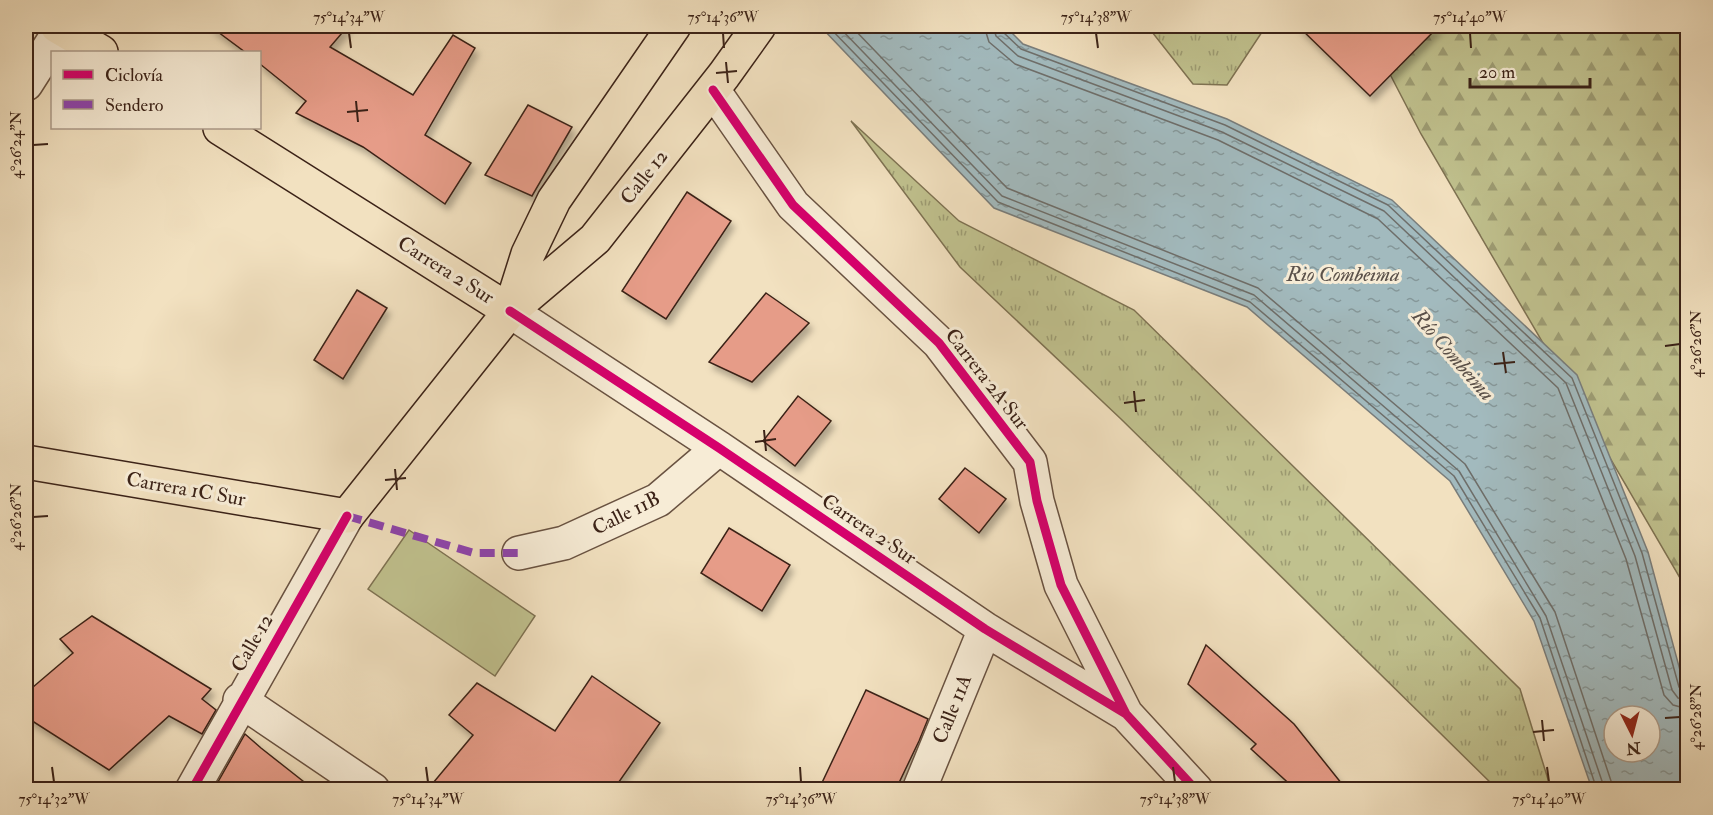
<svg xmlns="http://www.w3.org/2000/svg" width="1713" height="815" font-family="'IM FELL Double Pica',serif">
<style>
.forest{fill:url(#forest-firs);stroke:#7e7252;stroke-width:1.5}
.park{fill:url(#park-tufts);stroke:#7e7252;stroke-width:1.5}
.pitch{fill:#c0c18e;stroke:#7e7252;stroke-width:1.5}
.water{fill:url(#water-ripples);stroke:#797d7b;stroke-width:1.5;fill-rule:evenodd}
.lines{fill:none;stroke-linecap:round;stroke-linejoin:round}
.shore{stroke:#6e6e6a;stroke-width:1.5}
.building{fill:#e69c88;stroke:#3b2217;stroke-width:1.5;filter:url(#shadow)}
.street-casing{stroke:#695241;stroke-width:36}
.primary-casing{stroke:#3b2217;stroke-width:36}
.street{stroke:#f7ecd6;stroke-width:33}
.primary{stroke:#f2e1c0;stroke-width:33}
.quiet{stroke:#8e44ad;stroke-width:8;stroke-dasharray:15 8;stroke-linecap:butt}
.cycleway-casing{stroke:#f7ecd6;stroke-width:13}
.cycleway{stroke:#d6006c;stroke-width:9}
.ticks{fill:none;stroke:#3b2217;stroke-width:2}
.labels{text-anchor:middle;dominant-baseline:central;stroke-width:6;stroke-linejoin:round;paint-order:stroke}
.street-label{font-size:20px;fill:#3b2217;stroke:#f7ecd6}
.water-label{font-size:21px;font-style:italic;fill:#5a5049;stroke:#f7ecd6}
.neatline{fill:none;stroke:#3b2217;stroke-width:2}
.ticks-label{font-size:15px;text-anchor:middle;fill:#3b2217}
</style>
<defs>
<pattern id="forest-firs" width="22" height="20" patternUnits="userSpaceOnUse" patternTransform="scale(1.5)"><rect width="22" height="20" fill="#c0c18e"/><path d="M5 1l3.5 6h-7zM16 11l3.5 6h-7z" fill="#9d9c73"/></pattern>
<pattern id="park-tufts" width="24" height="20" patternUnits="userSpaceOnUse" patternTransform="scale(1.5)"><rect width="24" height="20" fill="#c0c18e"/><path d="M3 7l-1-3M5 7V3M7 7l1-3M15 17l-1-3M17 17v-4M19 17l1-3" fill="none" stroke="#9d9c73"/></pattern>
<pattern id="water-ripples" width="26" height="14" patternUnits="userSpaceOnUse" patternTransform="scale(1.5)"><rect width="26" height="14" fill="#a2babe"/><path d="M2 4q2-2 4 0t4 0M15 11q2-2 4 0t4 0" fill="none" stroke="#859799"/></pattern>
<filter id="shadow"><feDropShadow dx="3.5" dy="6" stdDeviation="3" flood-color="#0004"/></filter>
</defs>
<rect width="100%" height="100%" fill="#f2e1c0"/>
<filter id="stains"><feTurbulence type="fractalNoise" baseFrequency=".00333" numOctaves="4"/><feColorMatrix values="0 0 0 0 .2 0 0 0 0 .09 0 0 0 0 .02 0 0 0 .5 -.17"/></filter>
<radialGradient id="worn" r=".72"><stop offset=".6" stop-color="#630" stop-opacity="0"/><stop offset="1" stop-color="#630" stop-opacity=".3"/></radialGradient>
<path class="forest" d="M 1365,26 L 1687,26 L 1687,590 L 1421,134 Z"/>
<path class="park" d="M 1151,26 L 1266,26 L 1227,85 L 1193,84 L 1152,32 Z
M 851,121 L 959,221 L 1134,310 L 1520,689 L 1551,789 L 1497,789 L 1121,419 L 960,267 Z"/>
<path class="pitch" d="M 409,530 L 535,616 L 495,676 L 368,589 Z"/>
<path class="water" d="M 820,26 L 1005,26 L 1023,44 L 1227,119 L 1392,200 L 1577,375 L 1648,552 L 1687,696 L 1687,789 L 1592,789 L 1534,621 L 1450,481 L 1247,307 L 994,208 ZM 1614,716 L 1650,716 L 1650,752 L 1614,752 Z"/>
<g class="lines">
<path class="shore" d="M 828,26 L 998,202 L 1250,302 L 1454,476 L 1540,618 L 1597,790
M 838,26 L 1002,196 L 1254,295 L 1459,471 L 1546,616 L 1605,790
M 851,26 L 1007,188 L 1258,288 L 1465,464 L 1555,612 L 1614,790
M 984,26 L 989,42 L 1015,64 L 1218,140 L 1378,219 L 1558,388 L 1626,559 L 1664,695 L 1673,705 L 1688,709
M 993,26 L 996,36 L 1018,56 L 1222,132 L 1384,211 L 1566,383 L 1635,556 L 1672,690 L 1678,698 L 1688,700
M 1001,26 L 1003,32 L 1021,49 L 1225,125 L 1388,205 L 1572,378 L 1642,553 L 1679,687 L 1688,692"/>
</g>
<path class="building" d="M 210,26 L 348,26 L 330,47 L 413,95 L 453,35 L 475,48 L 425,135 L 471,163 L 445,204 L 363,147 L 296,113 L 306,101 L 260,64 L 260,52 L 245,52 Z
M 1298,26 L 1439,26 L 1370,96 Z
M 528,105 L 572,127 L 532,196 L 485,175 Z
M 687,192 L 731,221 L 666,319 L 622,291 Z
M 357,290 L 387,308 L 343,379 L 314,360 Z
M 766,293 L 809,323 L 752,382 L 709,362 Z
M 798,396 L 831,421 L 795,466 L 763,441 Z
M 965,468 L 1006,499 L 979,533 L 939,499 Z
M 729,528 L 790,565 L 762,611 L 701,573 Z
M 92,616 L 211,689 L 202,699 L 216,710 L 202,734 L 169,716 L 109,770 L 26,717 L 26,693 L 73,653 L 60,639 Z
M 1206,645 L 1294,724 L 1346,789 L 1295,789 L 1251,749 L 1256,744 L 1188,684 Z
M 592,676 L 660,723 L 614,789 L 428,789 L 473,735 L 449,715 L 477,683 L 555,731 Z
M 866,690 L 928,719 L 919,741 L 896,789 L 819,789 Z
M 245,734 L 261,748 L 313,789 L 214,789 Z"/>
<g class="lines">
<g class="street-casing">
<path id="street" d="M 26,84 L 63,26
M 713,90 L 793,205 L 939,343 L 1030,462 L 1037,501 L 1061,585 L 1126,714
M 510,311 L 719,448 L 985,629 L 1126,714 L 1196,790
M 519,553 L 564,543 L 658,500 L 719,448
M 240,700 L 373,790
M 192,790 L 347,516
M 919,790 L 985,629"/>
</g>
<g class="primary-casing">
<path id="primary" d="M 57,26 L 101,52
M 220,128 L 510,311
M 510,311 L 528,254 L 554,200 L 674,26
M 26,462 L 347,516 L 510,311 L 595,239 L 724,75 L 759,26"/>
</g>
<use href="#street" class="street"/>
<use href="#primary" class="primary"/>
<path class="quiet" d="M 347,516 L 474,553 L 519,553"/>
<g class="cycleway-casing">
<path id="cycleway" d="M 713,90 L 793,205 L 939,343 L 1030,462 L 1037,501 L 1061,585 L 1126,714
M 510,311 L 719,448 L 985,629 L 1126,714 L 1196,790
M 192,790 L 347,516"/>
</g>
<use href="#cycleway" class="cycleway"/>
</g>
<path class="ticks" d="M 349,33 L 351,48M 723,33 L 724,48M 1096,33 L 1098,48M 1470,33 L 1471,48M 726,62 L 728,83M 716,73 L 737,71M 356,101 L 358,122M 347,112 L 368,110M 33,145 L 48,144M 1665,346 L 1680,344M 1503,352 L 1506,373M 1494,364 L 1515,362M 1134,391 L 1136,412M 1124,403 L 1145,400M 764,430 L 766,451M 755,442 L 776,439M 395,469 L 397,490M 385,480 L 406,478M 33,517 L 48,516M 1665,718 L 1680,717M 1542,720 L 1544,741M 1533,732 L 1554,730M 52,767 L 54,782M 426,767 L 428,782M 800,767 L 801,782M 1173,767 L 1175,782M 1547,767 L 1549,782"/>
<g class="labels">
<g class="street-label">
<text transform="translate(644 177) rotate(-52)">Calle 12</text>
<text transform="translate(446 270) rotate(32)">Carrera 2 Sur</text>
<text transform="translate(987 379) rotate(52)">Carrera 2A Sur</text>
<text transform="translate(186 489) rotate(10)">Carrera 1C Sur</text>
<text transform="translate(626 513) rotate(-27)">Calle 11B</text>
<text transform="translate(869 529) rotate(34)">Carrera 2 Sur</text>
<text transform="translate(252 643) rotate(-60)">Calle 12</text>
<text transform="translate(952 709) rotate(-68)">Calle 11A</text>
</g>
<g class="water-label">
<text x="1343" y="274">Rio Combeima</text>
<text transform="translate(1453 355) rotate(49)">Río Combeima</text>
</g>
</g>
<rect width="1713" height="815" fill="none" stroke="#f2e1c0" stroke-width="66"/>
<rect x="51" y="51" width="210" height="78" fill="#f7ecd6" stroke="#ac9b8a" stroke-width="1.5"/>
<rect x="63" y="70" width="30" height="9" fill="#d6006c" stroke="#ac9b8a" stroke-width="1.5"/>
<text x="105" y="81" font-size="18" fill="#3b2217">Ciclovía</text>
<rect x="63" y="100" width="30" height="9" fill="#8e44ad" stroke="#ac9b8a" stroke-width="1.5"/>
<text x="105" y="111" font-size="18" fill="#3b2217">Sendero</text>
<g transform="translate(1632 734) rotate(174)"><circle r="28" fill="#f7ecd6" stroke="#ac9b8a" stroke-width="1.5"/>
<path d="M0-4.5L10 22L0 15L-10 22Z" fill="#8f2418"/>
<text y="-9" font-size="16" font-weight="bold" text-anchor="middle" fill="#3b2217">N</text>
</g>
<path d="M1470 78v9h120v-9" fill="none" stroke="#3b2217" stroke-width="3"/>
<text x="1479" y="78" font-size="18" fill="#3b2217" stroke="#f7ecd6" stroke-width="4.5" paint-order="stroke">20 m</text>
<rect x="33" y="33" width="1647" height="749" class="neatline"/>
<g class="ticks-label">
<text x="349" y="22">75°14'34"W</text>
<text x="723" y="22">75°14'36"W</text>
<text x="1096" y="22">75°14'38"W</text>
<text x="1470" y="22">75°14'40"W</text>
<text transform="translate(16 145) rotate(-90)" y="5">4°26'24"N</text>
<text transform="translate(1696 344) rotate(-90)" y="5">4°26'26"N</text>
<text transform="translate(16 517) rotate(-90)" y="5">4°26'26"N</text>
<text transform="translate(1696 717) rotate(-90)" y="5">4°26'28"N</text>
<text x="54" y="804">75°14'32"W</text>
<text x="428" y="804">75°14'34"W</text>
<text x="801" y="804">75°14'36"W</text>
<text x="1175" y="804">75°14'38"W</text>
<text x="1549" y="804">75°14'40"W</text>
</g>
<rect width="100%" height="100%" filter="url(#stains)"/>
<rect width="100%" height="100%" fill="url(#worn)"/>
</svg>
